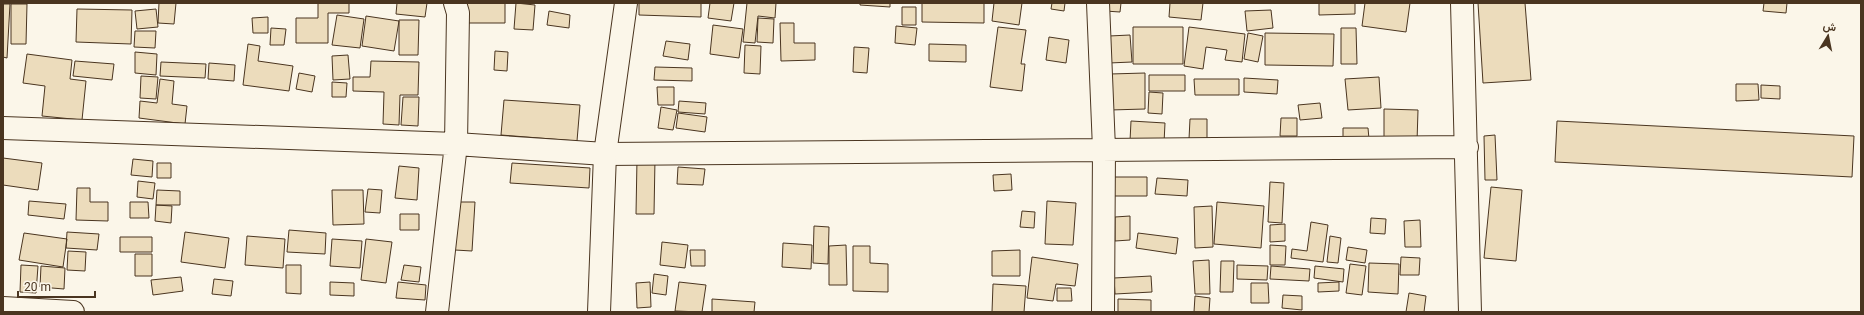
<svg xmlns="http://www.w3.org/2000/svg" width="1864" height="315" font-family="Roboto,Vazirmatn,sans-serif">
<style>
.building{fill:#ecdcbc;stroke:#4a3520}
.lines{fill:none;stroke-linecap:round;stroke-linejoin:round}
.street-casing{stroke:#4a3520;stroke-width:24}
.secondary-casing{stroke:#4a3520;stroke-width:24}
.street{stroke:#fbf6e9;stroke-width:22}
.secondary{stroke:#fbf6e9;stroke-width:22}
</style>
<rect width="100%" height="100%" fill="#fbf6e9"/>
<path class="building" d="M 159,3 L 176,3 L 174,24 L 158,23 Z
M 318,3 L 349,3 L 349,13 L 328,13 L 328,43 L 296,43 L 296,18 L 318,18 Z
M 397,3 L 427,3 L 425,17 L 396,14 Z
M 467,3 L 505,3 L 505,23 L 467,23 Z
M 516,3 L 535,5 L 533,30 L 514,29 Z
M 639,3 L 701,3 L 701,17 L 639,15 Z
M 710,3 L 734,3 L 731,21 L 708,18 Z
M 747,3 L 776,3 L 775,18 L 758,16 L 755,43 L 743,42 Z
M 860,3 L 890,3 L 890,7 L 860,5 Z
M 922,3 L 984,3 L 984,23 L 922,22 Z
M 994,3 L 1022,3 L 1019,25 L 992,21 Z
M 1052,3 L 1065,3 L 1064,11 L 1051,9 Z
M 1105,3 L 1121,3 L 1120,12 L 1105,11 Z
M 1170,3 L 1203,3 L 1201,20 L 1169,17 Z
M 1319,3 L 1355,3 L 1355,14 L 1319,15 Z
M 1365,3 L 1410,3 L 1406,32 L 1362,26 Z
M 1478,3 L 1525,3 L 1531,80 L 1483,83 Z
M 1764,3 L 1787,3 L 1786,13 L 1763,11 Z
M 3,4 L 10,4 L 7,58 L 3,57 Z
M 11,4 L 27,4 L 26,44 L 11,44 Z
M 902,7 L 916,7 L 916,25 L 902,25 Z
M 77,9 L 132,10 L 131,44 L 76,42 Z
M 156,9 L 158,27 L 137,29 L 135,11 Z
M 1271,10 L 1273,28 L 1247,31 L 1245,11 Z
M 549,11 L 570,15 L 569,28 L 547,25 Z
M 337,15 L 364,19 L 360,48 L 332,45 Z
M 366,16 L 399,21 L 394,51 L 362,46 Z
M 268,17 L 268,33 L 253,33 L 252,18 Z
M 758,18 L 774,19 L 773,43 L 757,42 Z
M 399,20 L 419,20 L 418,55 L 399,55 Z
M 780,23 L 794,23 L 794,43 L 815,43 L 815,60 L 781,61 Z
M 713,25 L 743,29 L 739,58 L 710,54 Z
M 896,26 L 917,28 L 915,45 L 895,43 Z
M 998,27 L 1026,30 L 1021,64 L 1025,64 L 1022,91 L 990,87 Z
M 1133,27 L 1183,27 L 1183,64 L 1133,64 Z
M 1189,27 L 1245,34 L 1242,62 L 1225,60 L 1227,50 L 1206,47 L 1203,69 L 1184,66 Z
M 271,28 L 286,29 L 284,45 L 270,45 Z
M 1341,28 L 1356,28 L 1357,64 L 1341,64 Z
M 135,31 L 156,31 L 155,48 L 134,47 Z
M 1248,33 L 1263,36 L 1258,62 L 1244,59 Z
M 1265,33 L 1334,34 L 1333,66 L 1265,65 Z
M 1130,35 L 1132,62 L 1109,63 L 1109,36 Z
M 1049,37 L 1069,40 L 1066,63 L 1046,60 Z
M 666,41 L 690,44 L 688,60 L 663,56 Z
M 248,44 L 260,46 L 258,61 L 293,66 L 289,91 L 243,85 Z
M 929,44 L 966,45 L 966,62 L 929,61 Z
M 745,45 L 761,46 L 760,74 L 744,73 Z
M 854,47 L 869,48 L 867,73 L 853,72 Z
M 495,51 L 508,52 L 507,71 L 494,70 Z
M 135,52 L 157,54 L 156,75 L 135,73 Z
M 27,54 L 72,60 L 70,79 L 86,81 L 82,120 L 42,116 L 45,86 L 23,83 Z
M 348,55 L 350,79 L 333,80 L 332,56 Z
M 75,61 L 114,64 L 112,80 L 73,76 Z
M 371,61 L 419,62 L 418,95 L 400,95 L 399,125 L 383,124 L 384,92 L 353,91 L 353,77 L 370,77 Z
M 161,62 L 206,64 L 205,78 L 160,76 Z
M 209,63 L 235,65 L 234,81 L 208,79 Z
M 655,67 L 692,68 L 692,81 L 654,80 Z
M 299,73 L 315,76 L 312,92 L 296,89 Z
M 1145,73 L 1145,109 L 1110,110 L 1110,74 Z
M 1149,75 L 1185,75 L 1185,91 L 1149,91 Z
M 141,76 L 158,77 L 156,99 L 140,98 Z
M 1379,77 L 1381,108 L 1348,110 L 1345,79 Z
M 1244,78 L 1278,80 L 1277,94 L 1244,92 Z
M 160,79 L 174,81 L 172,104 L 187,106 L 185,124 L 139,118 L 140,101 L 157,103 Z
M 1194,79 L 1239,79 L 1239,95 L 1195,95 Z
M 332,82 L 347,83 L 346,97 L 332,97 Z
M 1736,84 L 1758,84 L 1759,100 L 1736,101 Z
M 1761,85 L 1780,86 L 1780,99 L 1761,98 Z
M 657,87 L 674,87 L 674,105 L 658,105 Z
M 1149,92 L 1163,93 L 1162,114 L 1148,113 Z
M 403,97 L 419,97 L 418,126 L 401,125 Z
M 504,100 L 580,105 L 577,141 L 501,135 Z
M 679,101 L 706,103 L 705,114 L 678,112 Z
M 1320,103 L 1322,118 L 1300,120 L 1298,105 Z
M 661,107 L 677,110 L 673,130 L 658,128 Z
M 1384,109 L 1418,110 L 1417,142 L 1384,141 Z
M 678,113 L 707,117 L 705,132 L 676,128 Z
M 1281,118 L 1297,118 L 1297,136 L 1280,136 Z
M 1190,119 L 1207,119 L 1207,140 L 1189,139 Z
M 1131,121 L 1165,123 L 1164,143 L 1130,141 Z
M 1557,121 L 1854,136 L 1852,177 L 1555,162 Z
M 1343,128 L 1368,128 L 1369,139 L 1343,140 Z
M 1495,135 L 1497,180 L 1485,180 L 1484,136 Z
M 3,158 L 42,163 L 38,190 L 3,185 Z
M 133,159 L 153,161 L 152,177 L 131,175 Z
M 637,159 L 655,159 L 654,214 L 636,214 Z
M 157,163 L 171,163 L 171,178 L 157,178 Z
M 512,163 L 590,168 L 589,188 L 510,183 Z
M 399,166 L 419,168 L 417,200 L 395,198 Z
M 678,167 L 705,169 L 703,185 L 677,184 Z
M 1011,174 L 1012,190 L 994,191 L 993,175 Z
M 1114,177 L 1147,177 L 1147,196 L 1114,196 Z
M 1157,178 L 1188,180 L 1187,196 L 1155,194 Z
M 138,181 L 155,183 L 153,199 L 137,197 Z
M 1270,182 L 1284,183 L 1282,223 L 1268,222 Z
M 1491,187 L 1522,190 L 1516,261 L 1484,258 Z
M 77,188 L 90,188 L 90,202 L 108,202 L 108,221 L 76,220 Z
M 368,189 L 382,190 L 380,213 L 365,212 Z
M 157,190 L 180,191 L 180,205 L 156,205 Z
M 332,190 L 363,190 L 364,224 L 333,225 Z
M 29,201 L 66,204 L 64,219 L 28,215 Z
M 1047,201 L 1076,203 L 1073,245 L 1045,244 Z
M 130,202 L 148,202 L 149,218 L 130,218 Z
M 458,202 L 475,202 L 472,251 L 455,250 Z
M 1217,202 L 1264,206 L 1261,248 L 1214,244 Z
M 156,205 L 172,206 L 171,223 L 155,221 Z
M 1212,206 L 1213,247 L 1195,248 L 1194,207 Z
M 1022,211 L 1035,212 L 1034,228 L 1020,227 Z
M 400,214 L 419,214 L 419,230 L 400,230 Z
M 1130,216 L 1130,240 L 1115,241 L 1115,217 Z
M 1371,218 L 1386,219 L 1385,234 L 1370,233 Z
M 1420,220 L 1421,247 L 1405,247 L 1404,221 Z
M 1311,222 L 1328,225 L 1323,262 L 1291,258 L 1292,249 L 1307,251 Z
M 1285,224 L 1285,241 L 1270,242 L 1270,225 Z
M 814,226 L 829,227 L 828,264 L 813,263 Z
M 289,230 L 326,233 L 325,254 L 287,252 Z
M 67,232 L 99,234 L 97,250 L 66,248 Z
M 185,232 L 229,238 L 225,268 L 181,262 Z
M 24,233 L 67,239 L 63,267 L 19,260 Z
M 1138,233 L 1178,238 L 1176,254 L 1136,248 Z
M 247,236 L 285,239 L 283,268 L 245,265 Z
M 1330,236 L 1341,238 L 1338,263 L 1327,262 Z
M 120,237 L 152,237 L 152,252 L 120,252 Z
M 332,239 L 362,241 L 360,268 L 330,266 Z
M 366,239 L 392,242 L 386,283 L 361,280 Z
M 662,242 L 688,245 L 685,268 L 660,265 Z
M 783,243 L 812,245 L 811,269 L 782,267 Z
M 846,245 L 847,285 L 829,285 L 829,246 Z
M 1270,245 L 1286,246 L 1285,265 L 1270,265 Z
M 853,246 L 870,246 L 870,263 L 888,264 L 888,292 L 853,291 Z
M 1348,247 L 1367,250 L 1365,263 L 1346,260 Z
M 690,250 L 705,250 L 705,266 L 691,266 Z
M 1020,250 L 1020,276 L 992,276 L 992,251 Z
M 68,251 L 86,252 L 85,271 L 67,270 Z
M 135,254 L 152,254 L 152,276 L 135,276 Z
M 1032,257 L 1078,264 L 1075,286 L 1056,284 L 1053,301 L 1027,298 Z
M 1401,257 L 1420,258 L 1419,275 L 1400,275 Z
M 1209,260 L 1210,294 L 1195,294 L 1193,261 Z
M 1221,261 L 1234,261 L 1233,292 L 1220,292 Z
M 1369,263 L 1399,264 L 1398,294 L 1368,292 Z
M 1350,264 L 1366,266 L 1362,295 L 1346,293 Z
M 21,265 L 38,266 L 36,293 L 20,292 Z
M 286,265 L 301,265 L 301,294 L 286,293 Z
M 404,265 L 421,267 L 419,282 L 401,280 Z
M 1237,265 L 1268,266 L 1267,280 L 1237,279 Z
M 41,266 L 65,268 L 64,289 L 40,287 Z
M 1271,266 L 1310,269 L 1309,281 L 1270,279 Z
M 1315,266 L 1344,269 L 1343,282 L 1314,278 Z
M 654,274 L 668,276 L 666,295 L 652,293 Z
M 1151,276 L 1152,292 L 1115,294 L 1114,278 Z
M 181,277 L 183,291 L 153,295 L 151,280 Z
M 214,279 L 233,281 L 231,296 L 212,294 Z
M 330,282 L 354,283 L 354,296 L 330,295 Z
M 398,282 L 426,285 L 425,300 L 396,298 Z
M 650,282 L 651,307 L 637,308 L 636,283 Z
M 679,282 L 706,285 L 702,312 L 675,311 Z
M 1339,282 L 1339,291 L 1318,292 L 1318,283 Z
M 1251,283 L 1268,283 L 1269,303 L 1251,303 Z
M 993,284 L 1026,286 L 1024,312 L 992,312 Z
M 1057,288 L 1071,288 L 1072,301 L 1057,301 Z
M 1409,293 L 1426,296 L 1424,312 L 1406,312 Z
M 1283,295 L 1302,296 L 1302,310 L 1282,308 Z
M 1195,296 L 1210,298 L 1209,312 L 1194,312 Z
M 712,299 L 755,302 L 754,312 L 712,312 Z
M 1118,299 L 1151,300 L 1151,312 L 1118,312 Z"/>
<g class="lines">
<g class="street-casing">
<path id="street" d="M 1098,3 L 1104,149 L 1103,312
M 1462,3 L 1470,312
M 3,128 L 456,144 L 605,154 L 1467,147
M 3,308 L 73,312
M 437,312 L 456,144 L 458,13 L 455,3"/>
</g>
<g class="secondary-casing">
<path id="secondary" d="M 599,312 L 605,154 L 626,3"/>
</g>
<use href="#street" class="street"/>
<use href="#secondary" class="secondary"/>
</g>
<rect width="1864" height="315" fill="none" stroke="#4a3520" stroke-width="8"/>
<g transform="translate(1828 36) rotate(10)" stroke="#fbf6e9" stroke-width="3" paint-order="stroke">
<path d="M0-3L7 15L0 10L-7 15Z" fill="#4a3520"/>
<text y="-6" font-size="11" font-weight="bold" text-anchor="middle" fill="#4a3520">ش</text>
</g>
<path d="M18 291v6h77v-6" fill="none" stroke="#4a3520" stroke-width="2"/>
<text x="24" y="291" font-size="12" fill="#4a3520" stroke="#fbf6e9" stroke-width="3" paint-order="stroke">20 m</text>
</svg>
